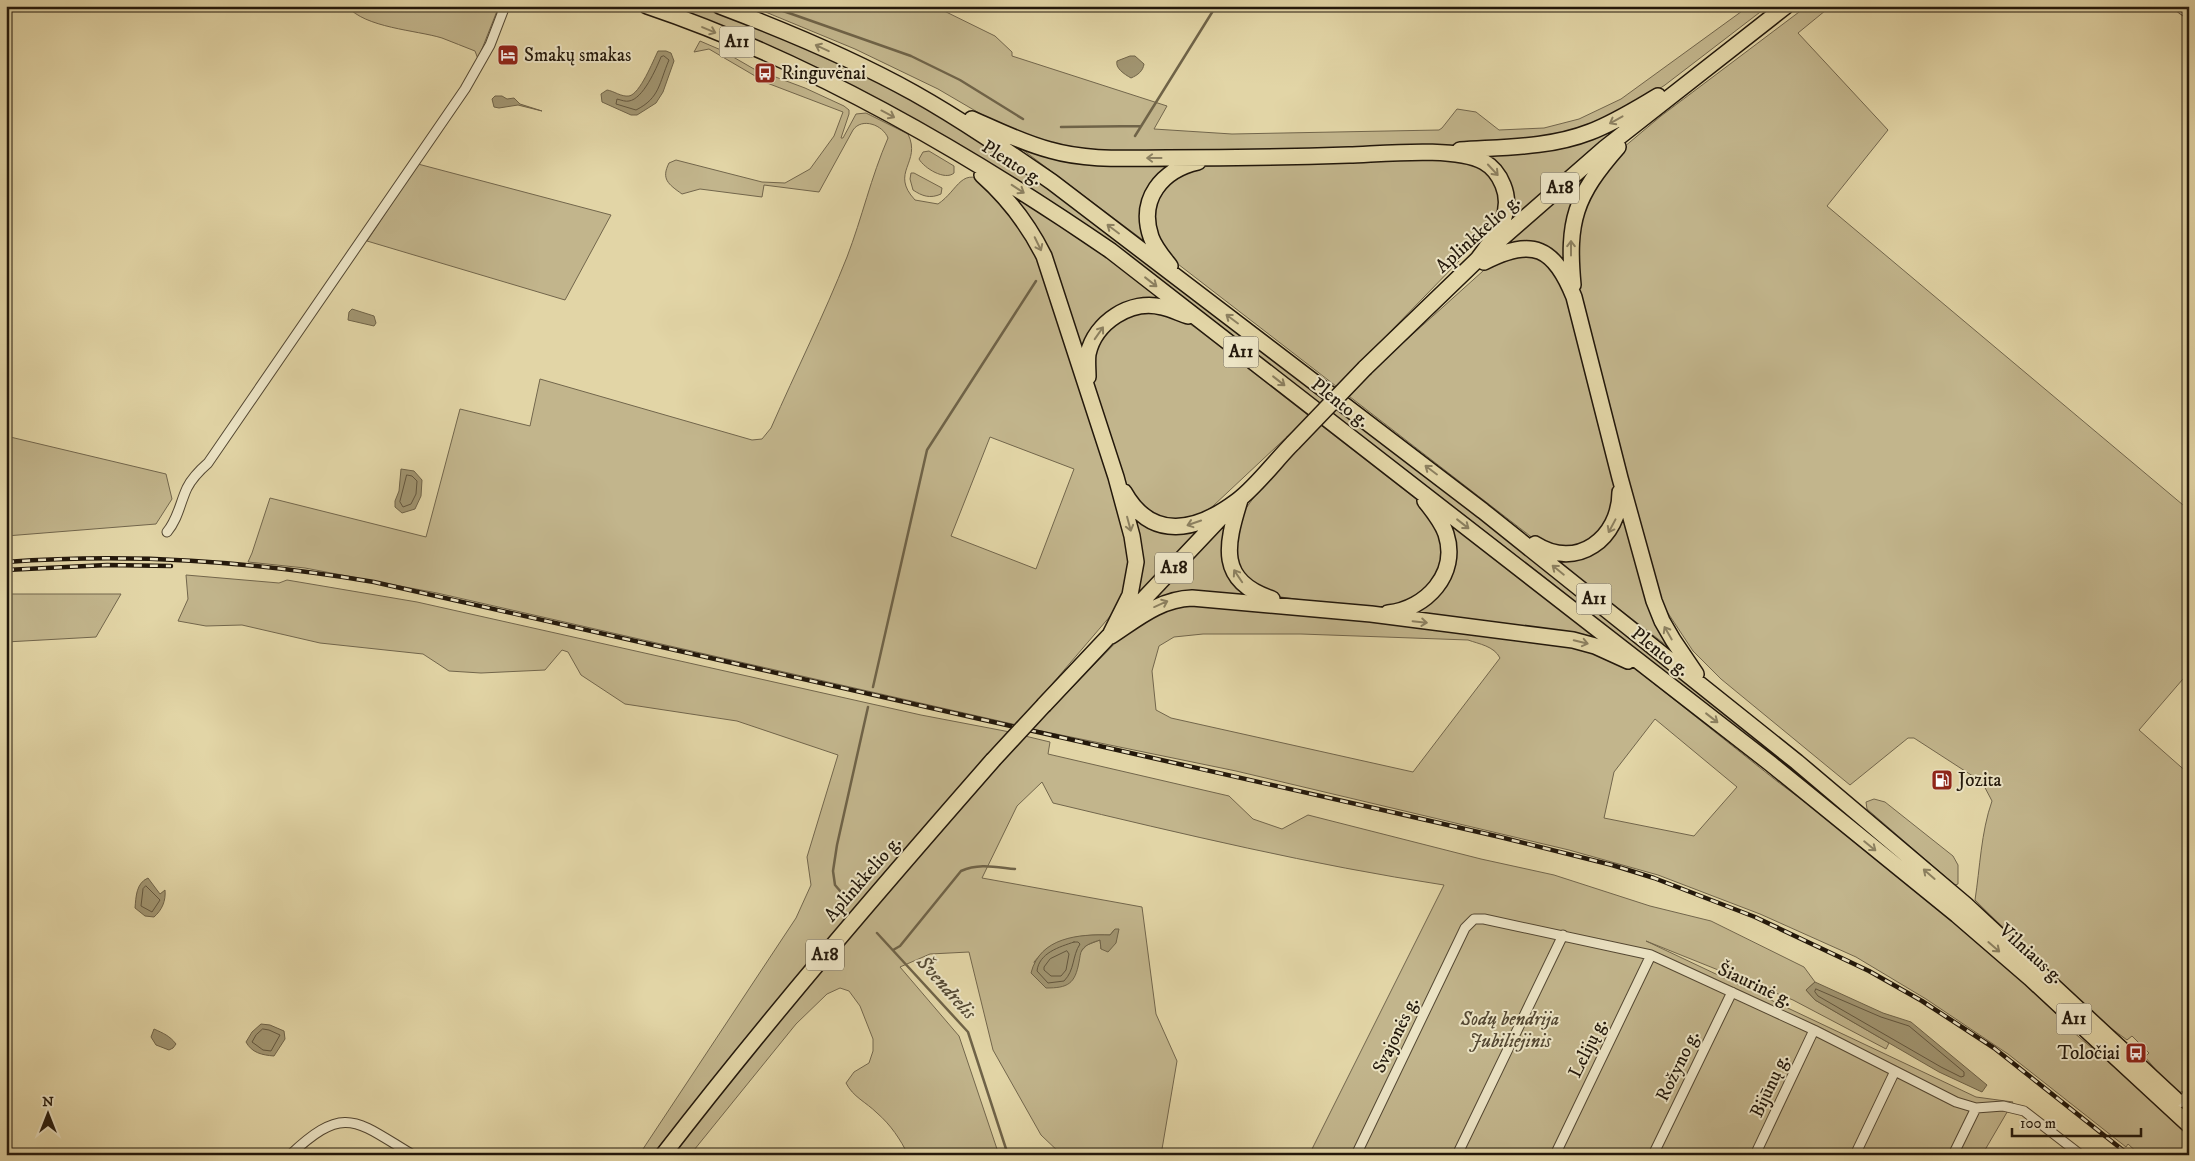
<svg xmlns="http://www.w3.org/2000/svg" width="2195" height="1161" font-family="'IM FELL DW Pica',serif">
<style>
.green{fill:#c2b58c;stroke:#72664c;fill-rule:evenodd}
.water{fill:#a19571;stroke:#6f6348}
.lines{fill:none;stroke-linecap:round;stroke-linejoin:round}
.shore{stroke:#62563e;stroke-width:1}
.stream{stroke:#6f6348;stroke-width:2.5}
.street-casing{stroke:#534732;stroke-width:11}
.highway-casing{stroke:#23180b;stroke-width:18}
.street{stroke:#ece4c5;stroke-width:9}
.highway{stroke:#e2d5a6;stroke-width:15}
.rail-casing{stroke:#23180b;stroke-width:4.5}
.rail{stroke:#ece4c5;stroke-width:2.5;stroke-dasharray:8;stroke-linecap:butt}
.highway-bridge-casing{stroke:#23180b;stroke-width:18;stroke-linecap:butt}
.highway-bridge{stroke:#e2d5a6;stroke-width:15}
.oneway{stroke:#8c8060}
.labels{text-anchor:middle;dominant-baseline:central;stroke-width:4;stroke-linejoin:round;paint-order:stroke}
.shield{fill:#ece4c5;stroke:#5f5543;stroke-width:1}
.shield-label{font-size:18px;font-weight:bold;fill:#23180b}
.poi-label{font-size:19px;fill:#23180b;stroke:#ece4c5;text-anchor:start}
.street-label{font-size:19px;fill:#23180b;stroke:#ece4c5}
.park-label{font-size:19px;font-style:italic;fill:#534732;stroke:#ece4c5}
.water-label{font-size:20px;font-style:italic;fill:#554a34;stroke:#ece4c5}
</style>
<rect width="100%" height="100%" fill="#e2d5a6"/>
<filter id="stains"><feTurbulence type="fractalNoise" baseFrequency=".004" numOctaves="4"/><feColorMatrix values="0 0 0 0 .2 0 0 0 0 .09 0 0 0 0 .02 0 0 0 .5 -.17"/></filter>
<radialGradient id="worn" r=".72"><stop offset=".6" stop-color="#630" stop-opacity="0"/><stop offset="1" stop-color="#630" stop-opacity=".3"/></radialGradient>
<path class="green" d="M 347,6 L 499,6 L 478,59 L 475,51 C 464,47 453,42 442,38 C 416,30 365,28 347,6 Z
M 660,6 L 704,6 L 779,36 L 882,82 L 956,125 L 1053,188 C 1354,423 1660,650 1949,898 L 1938,894 L 1552,583 L 1129,256 L 932,131 Z
M 751,6 L 934,6 L 995,36 L 1012,52 L 1012,56 L 1167,106 L 1154,129 L 1232,134 L 1439,130 L 1442,128 L 1457,109 L 1476,112 L 1499,130 L 1544,128 L 1579,119 L 1621,99 L 1749,6 L 1768,6 L 1665,85 L 1627,110 L 1574,133 L 1490,143 L 1433,147 L 1091,152 L 1038,140 L 991,120 L 938,89 L 855,49 Z
M 1807,6 L 1831,6 L 1798,33 L 1888,130 L 1827,206 L 2189,510 L 2189,672 L 2139,730 L 2189,774 L 2189,1091 L 2187,1090 L 2178,1093 L 2174,1091 L 2145,1057 L 2149,1053 L 2132,1036 L 2127,1040 L 2089,1012 L 1975,900 C 1980,868 1981,832 1992,801 L 1982,782 L 1914,738 L 1908,738 L 1850,785 L 1721,679 L 1693,651 L 1662,604 L 1658,605 L 1580,298 L 1575,272 L 1579,211 L 1624,147 L 1661,116 Z
M 700,41 L 721,50 L 754,69 L 805,88 L 844,106 L 849,110 L 849,114 L 841,138 L 843,138 L 856,114 L 866,113 L 908,134 C 922,163 889,172 915,200 L 938,204 C 959,190 961,164 990,185 L 1041,258 L 1130,549 L 1124,600 L 1017,725 L 437,593 L 305,568 L 248,562 L 252,553 L 270,498 L 426,537 L 460,409 L 530,426 L 540,379 L 752,440 L 762,439 L 771,428 C 796,371 824,315 847,257 C 862,218 871,177 888,138 C 883,125 862,117 853,130 L 819,192 L 764,185 L 762,197 L 700,189 L 682,194 C 668,184 661,179 669,163 L 676,160 L 762,182 L 785,183 L 810,169 L 834,136 L 843,112 L 767,83 L 709,49 L 694,52 ZM 990,437 L 1074,469 L 1036,569 L 951,536 Z
M 1622,124 L 1506,225 L 1511,207 L 1481,153 Z
M 1007,138 L 1032,148 L 1176,162 L 1158,176 L 1147,243 Z
M 929,151 L 954,166 L 954,173 C 945,181 924,168 919,159 L 923,152 Z
M 1447,158 L 1466,159 L 1493,175 L 1502,198 L 1496,223 L 1353,370 L 1364,378 L 1493,262 L 1504,256 L 1539,256 L 1562,278 L 1613,473 L 1616,494 L 1614,505 L 1597,537 L 1567,549 L 1534,539 L 1174,261 L 1156,238 L 1153,201 L 1165,181 L 1200,166 Z
M 418,164 L 611,215 L 565,300 L 367,241 Z
M 1591,169 L 1567,270 C 1544,251 1539,240 1507,243 Z
M 911,173 L 914,173 L 942,188 L 941,194 C 930,199 922,196 913,190 L 910,179 Z
M 1014,196 L 1091,246 L 1167,303 L 1116,310 L 1082,360 L 1031,219 Z
M 1153,309 L 1176,314 L 1197,329 L 1421,503 L 1439,528 L 1444,564 L 1424,595 L 1392,608 L 1330,604 L 1274,596 L 1243,578 L 1232,554 L 1242,514 L 1254,497 L 1303,441 L 1292,432 L 1213,506 C 1194,519 1191,521 1168,519 C 1126,515 1118,461 1107,427 C 1099,402 1085,372 1095,346 C 1097,341 1122,315 1126,313 C 1133,310 1145,310 1153,309 Z
M 6,436 L 166,474 L 172,499 L 156,524 L 6,536 Z
M 1625,511 L 1671,649 L 1552,557 L 1568,559 Z
M 1132,513 L 1205,525 L 1134,600 Z
M 1444,518 L 1612,647 L 1581,635 L 1549,629 L 1410,615 L 1450,572 Z
M 1228,519 L 1224,540 L 1252,598 L 1172,594 L 1153,600 Z
M 186,575 L 279,583 L 287,580 L 417,602 L 921,715 L 1010,732 C 887,870 767,1009 655,1155 L 639,1155 L 796,918 L 811,885 L 807,857 L 838,755 L 737,721 L 625,704 L 581,675 L 568,652 L 562,650 L 545,670 L 481,673 L 449,671 L 423,654 L 320,643 L 242,625 L 206,626 L 178,621 L 188,599 Z
M 6,594 L 121,594 L 96,637 L 6,642 Z
M 1209,602 L 1545,639 L 1608,654 L 1633,667 L 1778,782 L 1896,870 L 2045,1000 L 2065,1025 L 2189,1131 L 2189,1155 L 2140,1155 L 2128,1144 L 2126,1147 L 2008,1054 L 1926,999 L 1856,957 L 1760,914 L 1658,875 L 1569,850 L 1236,771 L 1032,729 L 1124,634 L 1162,607 ZM 1203,634 L 1301,634 L 1468,640 C 1479,644 1494,646 1500,658 L 1413,772 L 1171,718 L 1156,710 L 1152,671 L 1159,646 L 1174,637 ZM 1655,719 L 1737,787 L 1694,836 L 1604,818 L 1614,772 Z
M 1025,736 L 1050,742 L 1048,754 L 1229,796 L 1253,819 L 1282,829 L 1308,815 L 1481,859 L 1554,875 L 1650,906 L 1711,921 L 1804,967 L 1815,982 L 1806,990 L 1815,1000 L 1889,1043 L 1886,1049 L 1793,1000 L 1646,941 L 1976,1097 L 2013,1102 L 1982,1155 L 1309,1155 L 1444,885 C 1312,865 1183,834 1053,803 L 1042,782 L 1017,806 L 982,878 L 1142,907 L 1156,1014 L 1177,1061 L 1161,1155 L 1062,1155 L 1041,1135 L 993,1050 L 969,952 L 930,954 L 900,967 L 959,1036 L 999,1155 L 908,1155 C 901,1140 890,1124 877,1113 C 866,1102 853,1097 846,1083 L 854,1072 L 869,1063 L 873,1051 L 873,1039 L 860,1006 L 849,991 L 840,988 L 827,994 L 796,1024 L 690,1155 L 670,1155 L 790,1006 L 994,768 L 996,769 ZM 1115,929 L 1101,949 L 1100,940 L 1087,945 L 1046,988 L 1040,981 L 1034,962 C 1053,938 1081,934 1110,935 Z
M 1874,799 L 1885,802 L 1953,856 L 1958,865 L 1958,884 L 1955,885 L 1867,809 L 1866,802 Z"/>
<path class="water" d="M 658,51 L 666,51 L 671,53 L 674,61 L 663,92 L 656,103 L 645,110 L 637,115 L 631,115 L 602,102 L 601,94 L 607,90 C 614,91 621,97 629,96 C 640,94 653,61 658,51 Z
M 1130,56 L 1135,56 L 1144,64 C 1143,71 1138,75 1131,78 C 1124,74 1115,68 1117,61 Z
M 495,96 L 502,96 L 507,99 L 514,98 L 520,104 L 542,111 L 518,105 L 499,108 L 494,107 L 492,99 Z
M 352,309 L 374,316 L 376,323 L 374,326 L 348,320 L 349,312 Z
M 401,469 L 414,471 L 422,480 L 421,496 L 415,509 L 402,513 L 395,507 L 395,501 L 399,491 Z
M 148,878 L 160,894 L 165,890 C 166,901 162,910 154,917 L 145,916 L 135,908 C 136,897 136,883 148,878 Z
M 1115,929 L 1119,929 L 1116,943 L 1108,952 L 1101,949 L 1100,940 C 1094,942 1086,944 1082,950 C 1080,953 1080,958 1079,962 C 1075,984 1068,988 1046,988 L 1031,973 C 1040,937 1079,934 1110,935 Z
M 1815,982 L 1883,1013 L 1911,1022 L 1987,1085 L 1982,1092 L 1939,1072 L 1815,1000 L 1806,990 Z
M 261,1024 L 270,1025 L 284,1031 L 285,1039 L 274,1056 C 262,1055 252,1053 246,1042 L 252,1032 Z
M 154,1029 C 163,1033 170,1036 176,1044 L 173,1048 L 169,1050 L 156,1045 L 151,1037 Z"/>
<g class="lines">
<path class="shore" d="M 664,56 L 669,60 C 659,83 660,98 636,110 L 616,104 L 617,99 C 621,100 626,102 629,101 C 643,99 656,69 661,57 Z
M 407,475 L 412,476 L 417,481 L 416,494 L 411,504 L 403,507 L 400,502 Z
M 146,886 L 160,900 L 152,912 L 141,906 L 143,889 Z
M 1074,942 L 1078,942 L 1080,944 C 1072,956 1075,970 1064,981 L 1048,983 L 1037,971 C 1039,953 1059,947 1074,942 Z
M 1067,951 L 1069,954 L 1066,970 L 1061,976 L 1051,976 L 1044,970 L 1044,967 L 1050,959 Z
M 1816,989 L 1881,1017 L 1909,1026 L 1964,1072 L 1964,1076 L 1961,1077 L 1941,1067 L 1818,996 L 1815,992 Z
M 263,1029 L 269,1030 L 280,1035 L 271,1051 L 263,1050 L 252,1042 L 256,1035 Z"/>
<path class="stream" d="M 769,6 L 911,56 L 960,80 L 1023,119
M 1061,127 L 1141,126
M 1135,136 L 1216,6
M 873,687 L 927,450 L 1036,281
M 841,892 L 835,885 L 833,871 L 837,845 L 868,707
M 877,933 L 968,1032 L 1008,1155
M 893,950 L 900,946 L 961,871 C 979,863 995,867 1015,869"/>
<g class="street-casing">
<path id="street" d="M 1084,6 L 1087,6
M 2178,6 L 2189,14
M 167,532 C 178,519 180,503 187,488 C 192,478 200,470 208,463 L 465,89 L 490,45 L 505,6
M 2180,1103 L 2189,1093
M 290,1155 C 345,1103 356,1121 413,1155
M 1356,1155 L 1465,928 L 1474,919 L 1484,919 L 1651,955 L 1814,1030 L 1956,1102 L 1976,1108 L 2003,1106 L 2024,1111 L 2081,1155
M 1457,1155 L 1563,935
M 1555,1155 L 1651,955
M 1653,1155 L 1732,992
M 1755,1155 L 1814,1030
M 1855,1155 L 1895,1071
M 1953,1155 L 1976,1108"/>
</g>
<g class="highway-casing">
<path id="highway" d="M 647,6 C 810,61 970,154 1111,251 L 1771,764 L 1957,915 L 2030,978 L 2189,1125
M 720,6 C 786,31 853,59 914,93 C 962,120 1007,151 1052,182 L 1483,511 L 1797,762 L 1966,905 L 2175,1099
M 972,119 C 997,130 1023,143 1050,150 C 1088,161 1128,158 1167,158 C 1227,158 1288,157 1349,155 C 1382,154 1456,146 1484,162 C 1493,167 1499,175 1503,185 C 1515,214 1494,237 1478,259
M 1460,150 C 1503,147 1549,148 1590,132 C 1614,123 1636,109 1658,96
M 982,175 C 1009,199 1028,224 1044,256 L 1116,477 L 1132,536 L 1136,562 L 1130,595 L 1110,635 L 1044,705
M 1484,262 C 1533,237 1554,247 1574,297 L 1620,478 L 1654,601 L 1662,621 L 1673,640 L 1696,674
M 1170,266 C 1163,257 1155,248 1151,237 C 1138,199 1162,170 1198,162
M 1573,285 C 1567,221 1575,196 1618,147
M 1365,368 L 1478,259 L 1605,148 L 1786,6
M 1088,377 C 1088,370 1087,361 1088,354 C 1095,322 1131,299 1162,307 C 1171,309 1179,313 1188,316
M 1124,492 C 1152,542 1197,531 1237,501 C 1256,487 1276,460 1293,443
M 1240,500 C 1226,545 1217,581 1272,599
M 1535,544 C 1577,571 1620,538 1620,492
M 1388,613 C 1426,609 1459,574 1446,534 C 1442,522 1433,511 1425,501
M 1125,619 L 1226,512
M 1111,636 C 1137,619 1160,599 1192,598 L 1371,614 L 1573,640 L 1595,646 L 1628,661
M 663,1155 C 768,1019 880,889 993,760"/>
</g>
<use href="#street" class="street"/>
<use href="#highway" class="highway"/>
<g class="rail-casing">
<path id="rail" d="M 6,562 C 134,553 248,561 374,582 L 1387,811 L 1500,837 L 1612,865 L 1654,878 L 1755,917 L 1869,971 L 1922,1001 L 1994,1048 L 2129,1155
M 6,570 L 107,565 L 171,566"/>
</g>
<use href="#rail" class="rail"/>
<g class="highway-bridge-casing">
<path id="highway-bridge" d="M 1293,443 L 1365,368
M 993,760 L 1044,705"/>
</g>
<use href="#highway-bridge" class="highway-bridge"/>
</g>
<defs><path id="oneway-shaft" d="M-6 0H5M1.5-3L5.5 0L1.5 3" fill="none" stroke-width="1.6" stroke-linecap="round" stroke-linejoin="round" transform="scale(1.25)"/></defs>
<g class="oneway">
<use href="#oneway-shaft" transform="translate(709 30) rotate(23)"/>
<use href="#oneway-shaft" transform="translate(822 48) rotate(-155)"/>
<use href="#oneway-shaft" transform="translate(888 114) rotate(28)"/>
<use href="#oneway-shaft" transform="translate(1616 120) rotate(151)"/>
<use href="#oneway-shaft" transform="translate(1154 158) rotate(180)"/>
<use href="#oneway-shaft" transform="translate(1493 170) rotate(47)"/>
<use href="#oneway-shaft" transform="translate(1018 189) rotate(33)"/>
<use href="#oneway-shaft" transform="translate(1113 229) rotate(-143)"/>
<use href="#oneway-shaft" transform="translate(1038 244) rotate(64)"/>
<use href="#oneway-shaft" transform="translate(1571 248) rotate(-90)"/>
<use href="#oneway-shaft" transform="translate(1151 282) rotate(38)"/>
<use href="#oneway-shaft" transform="translate(1232 319) rotate(-143)"/>
<use href="#oneway-shaft" transform="translate(1099 333) rotate(-55)"/>
<use href="#oneway-shaft" transform="translate(1279 381) rotate(38)"/>
<use href="#oneway-shaft" transform="translate(1431 470) rotate(-143)"/>
<use href="#oneway-shaft" transform="translate(1194 523) rotate(161)"/>
<use href="#oneway-shaft" transform="translate(1129 524) rotate(75)"/>
<use href="#oneway-shaft" transform="translate(1463 524) rotate(38)"/>
<use href="#oneway-shaft" transform="translate(1612 526) rotate(118)"/>
<use href="#oneway-shaft" transform="translate(1558 570) rotate(-141)"/>
<use href="#oneway-shaft" transform="translate(1238 576) rotate(-124)"/>
<use href="#oneway-shaft" transform="translate(1161 604) rotate(-24)"/>
<use href="#oneway-shaft" transform="translate(1420 622) rotate(6)"/>
<use href="#oneway-shaft" transform="translate(1668 633) rotate(-120)"/>
<use href="#oneway-shaft" transform="translate(1581 642) rotate(14)"/>
<use href="#oneway-shaft" transform="translate(1712 718) rotate(38)"/>
<use href="#oneway-shaft" transform="translate(1870 846) rotate(39)"/>
<use href="#oneway-shaft" transform="translate(1929 874) rotate(-139)"/>
<use href="#oneway-shaft" transform="translate(1994 947) rotate(41)"/>
</g>
<defs>
<g id="hotel-square" transform="scale(1.125)"><rect x="-9" y="-9" width="18" height="18" rx="4" fill="#8f2418" stroke="#ece4c5"/><path d="M-6-4.5h1.5V1H6V5H4.5V3h-9V5H-6ZM-4 0a1.8 1.8 0 1 1 3.6 0ZM.5 0V-2.5h3Q6-2.5 6 0Z" fill="#fff"/></g>
<g id="bus-square" transform="scale(1.125)"><rect x="-9" y="-9" width="18" height="18" rx="4" fill="#8f2418" stroke="#ece4c5"/><path d="M-5-6H5V4H4V6H2V4H-2V6H-4V4H-5ZM-3.5-4V0h7V-4ZM-3.5 1.2v1.5H-2V1.2ZM2 1.2v1.5H3.5V1.2Z" fill="#fff"/></g>
<g id="fuel-square" transform="scale(1.125)"><rect x="-9" y="-9" width="18" height="18" rx="4" fill="#8f2418" stroke="#ece4c5"/><path d="M-5.5-6h7V0h2V4h1.3V-2.5L3-4.5l.8-.8L6-3V5H2.5V1h-1V6h-7ZM-4.2-4.7v3.2H.2V-4.7Z" fill="#fff"/></g>
</defs>
<g fill-rule="evenodd">
<use href="#hotel-square" x="508" y="55"/>
<use href="#bus-square" x="765" y="73"/>
<use href="#fuel-square" x="1942" y="780"/>
<use href="#bus-square" x="2136" y="1053"/>
</g>
<g class="labels">
<g class="shield">
<rect x="719.5" y="26.5" width="35" height="31" rx="4"/>
<rect x="1541" y="172.5" width="38" height="31" rx="4"/>
<rect x="1223.5" y="336.5" width="35" height="31" rx="4"/>
<rect x="1155" y="552.5" width="38" height="31" rx="4"/>
<rect x="1576.5" y="583.5" width="35" height="31" rx="4"/>
<rect x="806" y="939.5" width="38" height="31" rx="4"/>
<rect x="2056.5" y="1003.5" width="35" height="31" rx="4"/>
</g>
<g class="shield-label">
<text x="737" y="42">A11</text>
<text x="1560" y="188">A18</text>
<text x="1241" y="352">A11</text>
<text x="1174" y="568">A18</text>
<text x="1594" y="599">A11</text>
<text x="825" y="955">A18</text>
<text x="2074" y="1019">A11</text>
</g>
<g class="poi-label">
<text x="524" y="55">Smakų smakas</text>
<text x="781" y="73">Ringuvėnai</text>
<text x="1958" y="780">Jozita</text>
<text x="2120" y="1053" text-anchor="end">Toločiai</text>
</g>
<g class="street-label">
<text transform="translate(1012 163) rotate(32)">Plento g.</text>
<text transform="translate(1478 234) rotate(-42)">Aplinkkelio g.</text>
<text transform="translate(1340 403) rotate(38)">Plento g.</text>
<text transform="translate(1660 652) rotate(38)">Plento g.</text>
<text transform="translate(863 879) rotate(-49)">Aplinkkelio g.</text>
<text transform="translate(2031 954) rotate(42)">Vilniaus g.</text>
<text transform="translate(1755 985) rotate(25)">Šiaurinė g.</text>
<text transform="translate(1396 1035) rotate(-64)">Svajonės g.</text>
<text transform="translate(1588 1048) rotate(-64)">Lelijų g.</text>
<text transform="translate(1678 1066) rotate(-64)">Rožyno g.</text>
<text transform="translate(1770 1086) rotate(-65)">Bijūnų g.</text>
</g>
<g class="park-label">
<text x="1510" y="1019">Sodų bendrija<tspan x="1510" dy="22">Jubiliejinis</tspan></text>
</g>
<g class="water-label">
<text transform="translate(946 988) rotate(48)">Švendrelis</text>
</g>
</g>
<rect width="2195" height="1161" fill="none" stroke="#e2d5a6" stroke-width="25"/>
<rect x="8" y="8" width="2180" height="1146" fill="none" stroke="#23180b" stroke-width="2.5"/>
<rect x="12" y="12" width="2170" height="1136" fill="none" stroke="#23180b"/>
<g transform="translate(48 1114)" stroke="#ece4c5" stroke-width="4" paint-order="stroke">
<path d="M0-4L9 19L0 12L-9 19Z" fill="#23180b"/>
<text y="-8" font-size="14" font-weight="bold" text-anchor="middle" fill="#23180b">N</text>
</g>
<path d="M2012 1128v8h129v-8" fill="none" stroke="#23180b" stroke-width="2.5"/>
<text x="2020" y="1128" font-size="15" fill="#23180b" stroke="#ece4c5" stroke-width="4" paint-order="stroke">100 m</text>
<rect width="100%" height="100%" filter="url(#stains)"/>
<rect width="100%" height="100%" fill="url(#worn)"/>
</svg>
